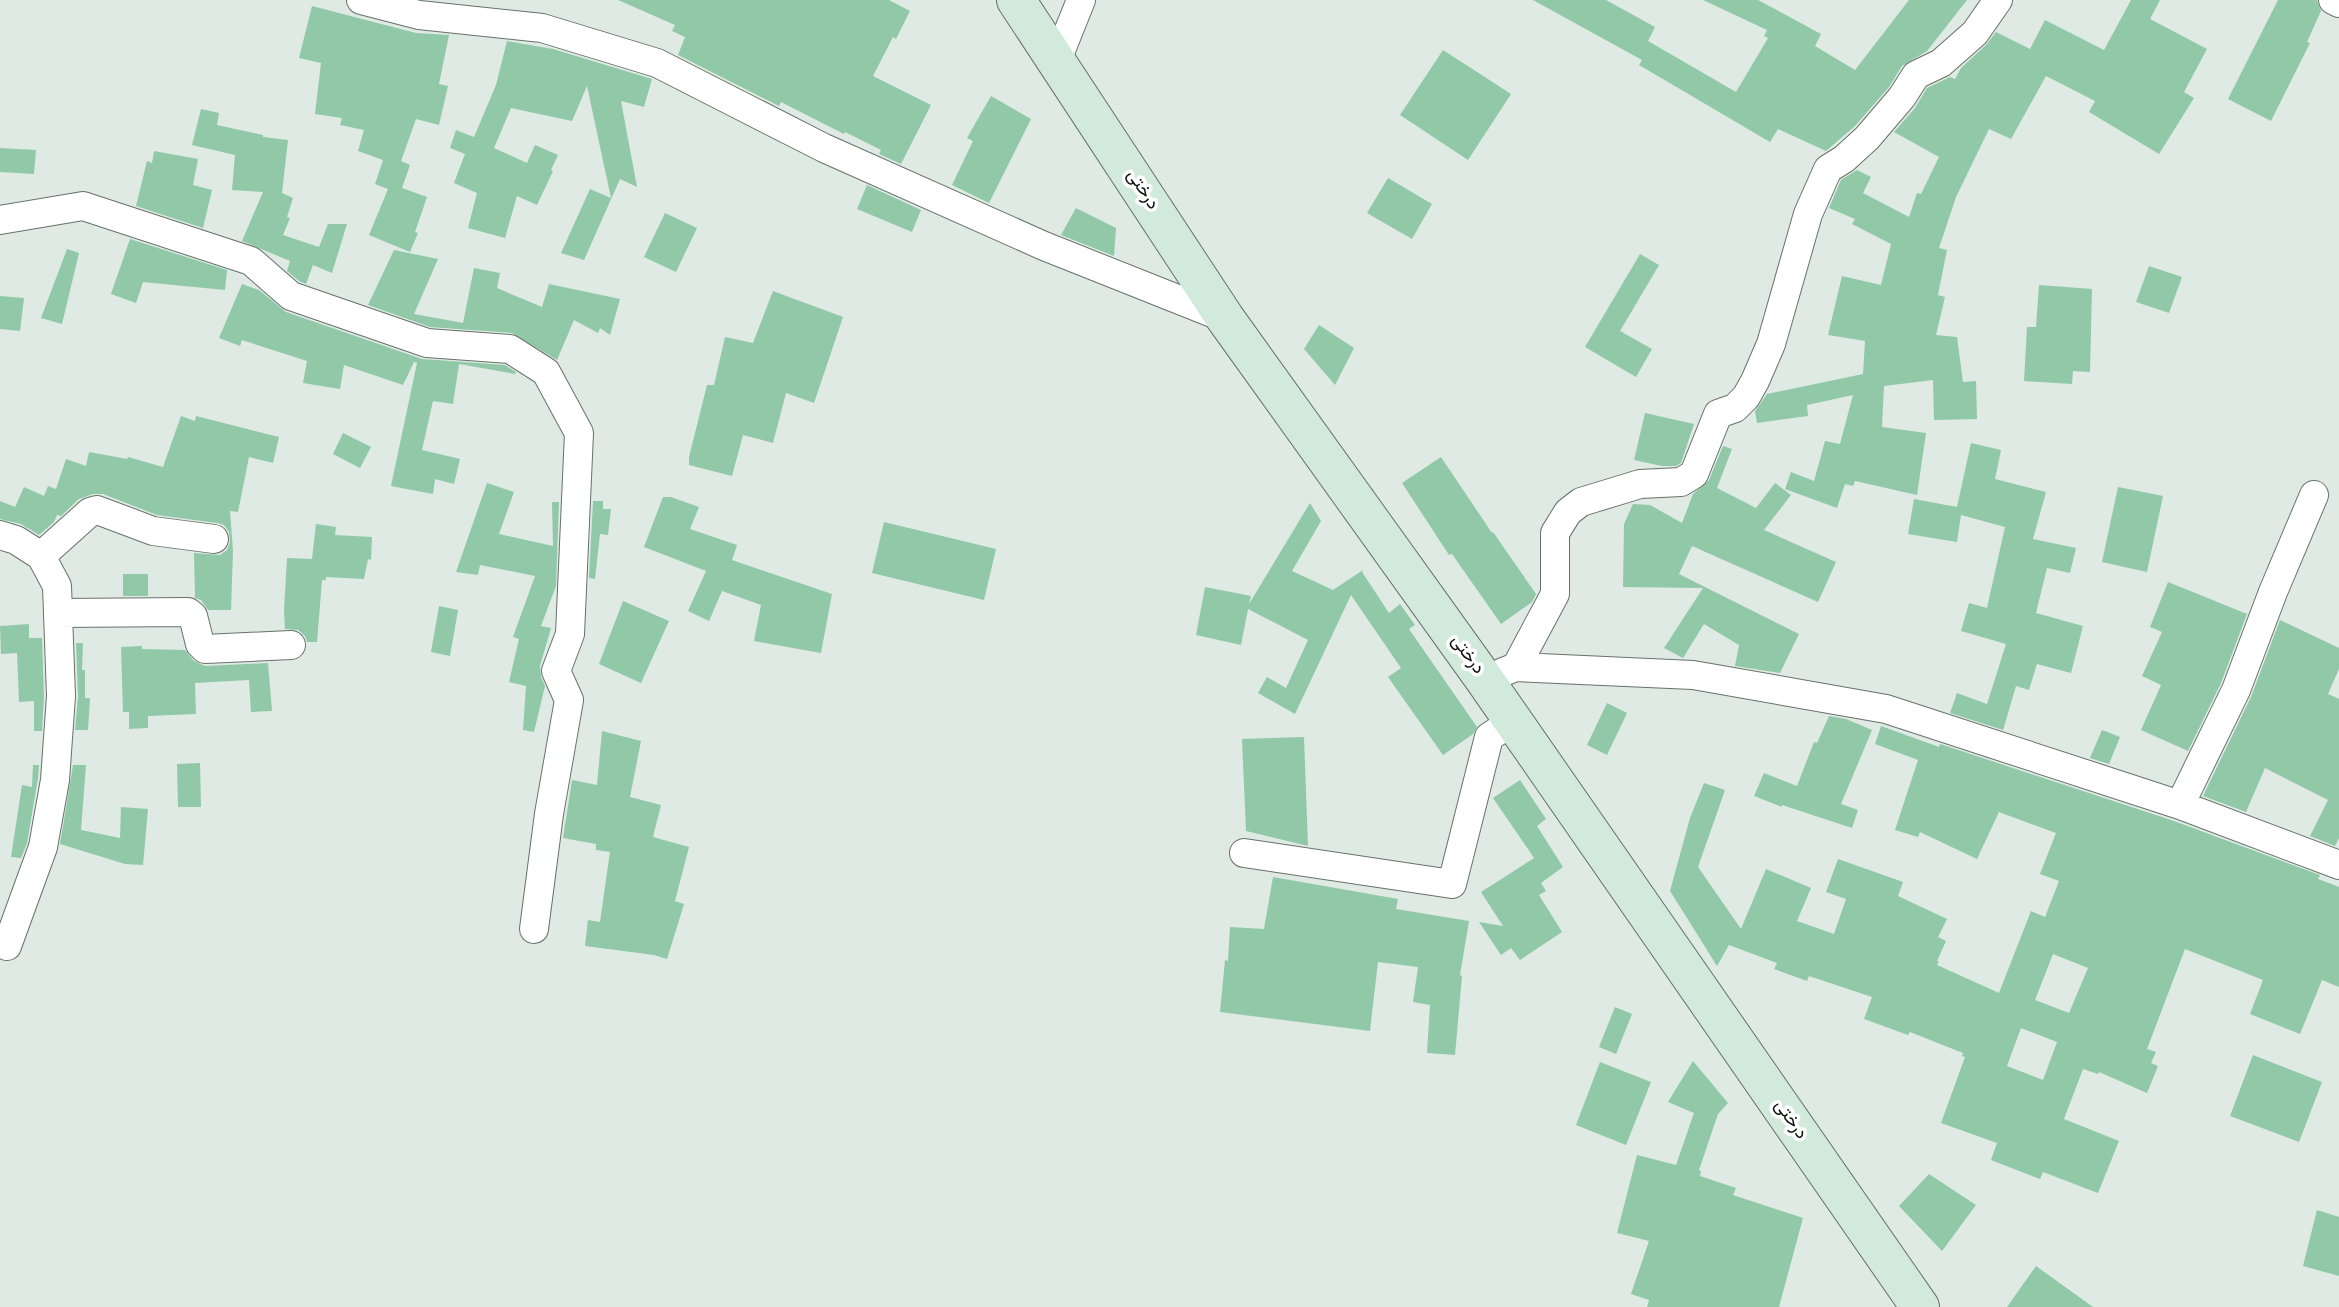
<svg xmlns="http://www.w3.org/2000/svg" width="2339" height="1307" font-family="Georgia,Vazirmatn,serif">
<style>
.building{fill:#91c8a8;fill-rule:evenodd}
.lines{fill:none;stroke-linecap:round;stroke-linejoin:round}
.street-casing{stroke:#67716b;stroke-width:30}
.secondary-casing{stroke:#67716b;stroke-width:40}
.street{stroke:#fff;stroke-width:28}
.secondary{stroke:#d1eadc;stroke-width:38}
.labels{text-anchor:middle;dominant-baseline:central;stroke-width:7;stroke-linejoin:round;paint-order:stroke}
.street-label{font-size:18px;fill:#0d110e;stroke:#fff}
</style>
<rect width="100%" height="100%" fill="#deeae3"/>
<path class="building" d="M 618,0 L 889,0 L 910,11 L 896,39 L 893,37 L 873,76 L 931,105 L 901,164 L 879,154 L 881,150 L 845,132 L 844,134 L 781,102 L 779,106 L 678,55 L 685,37 L 672,31 L 675,25 Z
M 1533,0 L 1606,0 L 1655,27 L 1648,41 L 1736,92 L 1768,38 L 1764,36 L 1767,30 L 1703,0 L 1758,0 L 1821,34 L 1815,46 L 1855,70 L 1909,0 L 1967,0 L 1927,51 L 1902,66 L 1889,87 L 1855,126 L 1826,151 L 1778,129 L 1770,142 L 1639,65 L 1642,60 Z
M 2131,0 L 2160,0 L 2150,19 L 2207,49 L 2184,92 L 2194,98 L 2159,154 L 2089,112 L 2095,101 L 2046,76 L 2011,139 L 1989,129 L 1956,197 L 1939,248 L 1947,250 L 1938,295 L 1945,297 L 1936,335 L 1957,337 L 1963,382 L 1976,381 L 1977,419 L 1934,420 L 1933,380 L 1884,386 L 1882,427 L 1926,433 L 1917,495 L 1855,481 L 1853,486 L 1845,484 L 1837,508 L 1785,489 L 1791,472 L 1814,481 L 1825,441 L 1840,444 L 1853,395 L 1807,405 L 1808,416 L 1757,423 L 1755,411 L 1767,394 L 1863,374 L 1865,341 L 1828,335 L 1842,276 L 1881,285 L 1891,244 L 1852,224 L 1855,219 L 1829,208 L 1841,180 L 1857,170 L 1871,177 L 1863,193 L 1909,217 L 1917,193 L 1921,194 L 1939,157 L 1894,132 L 1915,108 L 1927,88 L 1950,77 L 1955,79 L 1961,68 L 1986,45 L 1996,32 L 2030,49 L 2045,20 L 2104,50 Z
M 2278,0 L 2317,0 L 2321,11 L 2307,42 L 2310,43 L 2271,121 L 2228,99 Z
M 312,6 L 416,33 L 449,35 L 439,84 L 448,86 L 439,125 L 416,119 L 401,161 L 410,165 L 402,188 L 427,197 L 415,232 L 418,233 L 410,252 L 369,235 L 388,189 L 375,184 L 383,160 L 358,151 L 364,130 L 340,125 L 342,118 L 315,114 L 321,63 L 299,58 Z
M 507,41 L 553,49 L 652,79 L 644,107 L 621,101 L 637,187 L 620,179 L 584,260 L 561,253 L 590,189 L 611,198 L 587,86 L 572,121 L 511,108 L 494,148 L 527,163 L 535,145 L 558,155 L 551,170 L 553,171 L 537,205 L 517,196 L 505,238 L 468,228 L 477,193 L 454,183 L 465,154 L 450,148 L 456,130 L 474,137 L 496,85 Z
M 1443,50 L 1511,94 L 1468,160 L 1400,115 Z
M 991,96 L 1031,119 L 989,203 L 952,185 L 973,141 L 967,138 Z
M 201,109 L 219,113 L 217,125 L 263,135 L 263,137 L 288,140 L 282,193 L 293,198 L 287,217 L 290,218 L 283,235 L 319,247 L 328,224 L 347,224 L 332,273 L 313,265 L 306,284 L 299,281 L 287,271 L 290,261 L 242,241 L 263,192 L 232,190 L 235,155 L 192,145 Z
M 0,148 L 36,150 L 34,174 L 0,172 Z
M 154,151 L 198,159 L 193,185 L 212,190 L 203,228 L 136,206 L 147,161 L 152,163 Z
M 1388,178 L 1432,204 L 1412,239 L 1367,213 Z
M 867,185 L 921,210 L 912,232 L 857,209 Z
M 1076,208 L 1116,228 L 1114,256 L 1061,235 Z
M 665,213 L 697,228 L 676,272 L 644,257 Z
M 130,239 L 227,270 L 225,290 L 143,282 L 136,303 L 111,294 Z
M 67,249 L 79,253 L 62,324 L 41,318 Z
M 394,250 L 438,259 L 414,314 L 463,323 L 474,268 L 500,273 L 497,288 L 542,307 L 549,284 L 620,299 L 610,335 L 600,328 L 598,333 L 574,320 L 557,360 L 512,333 L 430,327 L 368,305 Z
M 1640,254 L 1659,265 L 1620,331 L 1652,349 L 1636,377 L 1585,347 Z
M 2149,266 L 2182,277 L 2169,313 L 2136,302 Z
M 242,284 L 259,290 L 286,312 L 422,359 L 505,365 L 516,372 L 515,374 L 459,364 L 453,404 L 433,401 L 422,450 L 460,459 L 454,484 L 435,479 L 433,494 L 391,486 L 417,363 L 414,362 L 403,385 L 344,365 L 340,389 L 303,383 L 307,361 L 242,340 L 240,346 L 219,338 Z
M 2039,285 L 2092,289 L 2090,372 L 2073,371 L 2072,384 L 2024,381 L 2027,327 L 2036,327 Z
M 773,291 L 843,317 L 814,403 L 786,393 L 773,443 L 743,435 L 732,476 L 689,465 L 689,457 L 707,385 L 714,385 L 725,337 L 753,343 Z
M 0,296 L 24,298 L 20,331 L 0,329 Z
M 1319,325 L 1354,348 L 1335,385 L 1304,349 Z
M 1645,413 L 1694,424 L 1681,463 L 1676,466 L 1662,466 L 1634,460 Z
M 181,416 L 195,421 L 196,416 L 279,437 L 273,463 L 249,457 L 238,512 L 230,511 L 233,551 L 231,610 L 208,610 L 201,600 L 195,598 L 194,553 L 220,555 L 227,550 L 230,542 L 229,532 L 224,525 L 217,523 L 157,515 L 103,494 L 93,494 L 79,499 L 61,516 L 57,515 L 54,522 L 39,535 L 21,524 L 0,519 L 0,501 L 15,507 L 24,487 L 44,496 L 48,486 L 56,489 L 66,459 L 86,466 L 89,452 L 127,459 L 128,457 L 163,467 Z
M 343,433 L 371,447 L 360,468 L 333,454 Z
M 1971,443 L 2001,450 L 1995,479 L 2046,492 L 2033,539 L 2076,548 L 2070,573 L 2047,568 L 2036,613 L 2083,626 L 2071,673 L 2037,664 L 2029,690 L 2016,686 L 2003,730 L 1950,713 L 1957,693 L 1987,704 L 2006,644 L 1961,631 L 1969,603 L 1987,608 L 2005,527 L 1961,515 L 1957,542 L 1908,534 L 1914,499 L 1957,507 Z
M 1723,446 L 1732,449 L 1717,488 L 1756,508 L 1775,483 L 1791,495 L 1764,530 L 1836,562 L 1818,602 L 1692,546 L 1679,574 L 1799,634 L 1780,673 L 1735,666 L 1739,645 L 1704,624 L 1683,658 L 1664,648 L 1703,588 L 1623,587 L 1624,524 L 1633,504 L 1650,505 L 1682,523 L 1693,494 L 1709,480 Z
M 1441,457 L 1492,533 L 1493,532 L 1536,594 L 1532,602 L 1501,624 L 1452,554 L 1449,555 L 1402,483 Z
M 487,483 L 514,492 L 499,534 L 553,546 L 552,502 L 559,502 L 556,586 L 541,626 L 551,628 L 540,666 L 541,677 L 545,686 L 534,732 L 523,730 L 526,686 L 509,682 L 519,639 L 513,637 L 535,576 L 480,565 L 478,575 L 456,572 Z
M 2118,487 L 2163,496 L 2147,572 L 2102,562 Z
M 663,497 L 671,497 L 699,507 L 690,529 L 737,545 L 732,560 L 832,594 L 821,653 L 754,641 L 761,605 L 722,591 L 709,621 L 688,611 L 706,571 L 644,547 Z
M 593,501 L 603,501 L 603,509 L 611,509 L 608,535 L 600,534 L 595,579 L 589,578 Z
M 1310,503 L 1321,521 L 1292,571 L 1333,590 L 1363,570 L 1362,572 L 1389,613 L 1400,604 L 1415,625 L 1409,629 L 1477,727 L 1473,734 L 1443,755 L 1388,677 L 1401,668 L 1351,595 L 1295,714 L 1258,693 L 1267,677 L 1286,688 L 1308,640 L 1248,609 L 1241,645 L 1196,635 L 1205,587 L 1251,596 L 1249,604 Z
M 884,522 L 996,549 L 984,600 L 872,573 Z
M 316,524 L 336,527 L 335,535 L 372,537 L 371,560 L 368,559 L 364,579 L 326,577 L 326,580 L 322,580 L 317,642 L 307,642 L 305,636 L 298,630 L 285,629 L 284,610 L 287,558 L 312,559 Z
M 123,574 L 148,574 L 148,596 L 123,596 Z
M 2168,582 L 2247,614 L 2221,683 L 2188,751 L 2141,730 L 2161,685 L 2142,676 L 2162,632 L 2150,627 Z
M 623,601 L 669,621 L 641,683 L 599,664 Z
M 439,606 L 458,610 L 450,656 L 431,652 Z
M 2280,620 L 2339,648 L 2339,669 L 2328,694 L 2339,699 L 2339,838 L 2335,846 L 2310,836 L 2328,800 L 2265,768 L 2246,812 L 2203,796 L 2251,697 Z
M 29,624 L 29,638 L 42,638 L 44,696 L 42,731 L 34,731 L 34,701 L 19,702 L 17,653 L 1,654 L 0,626 Z
M 76,643 L 83,643 L 82,670 L 85,670 L 85,698 L 90,698 L 88,730 L 75,730 L 78,696 Z
M 142,646 L 142,649 L 185,650 L 194,661 L 205,666 L 268,663 L 272,711 L 251,712 L 249,680 L 195,683 L 196,714 L 148,716 L 148,728 L 129,729 L 129,712 L 123,712 L 121,647 Z
M 1607,703 L 1627,713 L 1607,755 L 1587,745 Z
M 1829,716 L 1846,719 L 1872,730 L 1841,804 L 1858,810 L 1852,828 L 1782,805 L 1782,807 L 1754,796 L 1764,773 L 1797,786 L 1814,742 L 1817,743 Z
M 1881,726 L 1939,747 L 1940,744 L 2174,821 L 2320,875 L 2318,879 L 2339,887 L 2339,987 L 2322,980 L 2300,1034 L 2250,1014 L 2263,980 L 2185,949 L 2147,1049 L 2156,1052 L 2151,1063 L 2158,1066 L 2147,1093 L 2099,1072 L 2098,1074 L 2083,1069 L 2064,1119 L 2119,1141 L 2098,1193 L 2043,1172 L 2040,1179 L 1991,1160 L 1997,1143 L 1941,1123 L 1965,1057 L 1962,1056 L 1963,1053 L 1910,1032 L 1908,1035 L 1864,1019 L 1872,997 L 1809,976 L 1807,981 L 1774,969 L 1777,963 L 1729,945 L 1717,966 L 1670,891 L 1690,818 L 1704,783 L 1725,790 L 1698,867 L 1741,929 L 1766,869 L 1811,888 L 1797,921 L 1834,934 L 1846,899 L 1826,892 L 1838,859 L 1903,882 L 1898,896 L 1947,919 L 1938,937 L 1946,941 L 1937,961 L 1939,961 L 1937,965 L 1999,993 L 2031,911 L 2045,917 L 2059,881 L 2040,874 L 2056,833 L 1999,812 L 1977,859 L 1920,832 L 1918,837 L 1895,830 L 1918,760 L 1875,744 ZM 2053,954 L 2088,968 L 2069,1013 L 2035,1000 ZM 2021,1028 L 2057,1042 L 2043,1080 L 2007,1066 Z
M 2102,730 L 2120,737 L 2109,764 L 2090,758 Z
M 602,731 L 641,741 L 630,797 L 661,805 L 653,837 L 689,847 L 675,901 L 684,904 L 667,959 L 654,955 L 585,946 L 588,920 L 600,922 L 610,852 L 596,850 L 596,844 L 563,838 L 572,780 L 597,785 Z
M 1304,737 L 1308,846 L 1246,831 L 1242,739 Z
M 200,763 L 201,807 L 178,807 L 177,764 Z
M 33,765 L 39,765 L 38,778 L 27,843 L 21,858 L 11,857 L 22,785 L 32,787 Z
M 73,765 L 86,765 L 81,830 L 120,838 L 121,807 L 148,809 L 143,865 L 125,864 L 60,844 Z
M 1520,780 L 1546,819 L 1537,826 L 1563,867 L 1541,883 L 1546,891 L 1539,895 L 1562,932 L 1520,960 L 1511,948 L 1501,955 L 1479,922 L 1503,926 L 1481,892 L 1534,858 L 1493,798 Z
M 1273,877 L 1398,899 L 1396,909 L 1469,921 L 1460,975 L 1462,976 L 1455,1055 L 1427,1053 L 1430,1005 L 1413,1002 L 1418,967 L 1378,962 L 1370,1031 L 1220,1012 L 1225,960 L 1228,961 L 1230,927 L 1264,929 Z
M 1615,1007 L 1632,1014 L 1616,1054 L 1599,1047 Z
M 2253,1055 L 2322,1082 L 2299,1142 L 2230,1116 Z
M 1693,1061 L 1728,1103 L 1718,1114 L 1699,1170 L 1701,1171 L 1700,1176 L 1736,1188 L 1733,1195 L 1803,1218 L 1779,1307 L 1647,1307 L 1649,1300 L 1631,1294 L 1649,1241 L 1617,1233 L 1637,1155 L 1676,1165 L 1694,1113 L 1668,1102 Z
M 1600,1062 L 1651,1082 L 1626,1145 L 1576,1125 Z
M 1929,1174 L 1976,1205 L 1942,1251 L 1899,1206 Z
M 2317,1210 L 2339,1217 L 2339,1276 L 2303,1266 Z
M 2036,1266 L 2093,1307 L 2007,1307 Z"/>
<g class="lines">
<g class="street-casing">
<path id="street" d="M 361,0 L 419,15 L 542,28 L 657,63 L 824,148 L 1044,246 L 1225,318
M 2333,0 L 2339,3
M 1057,60 L 1081,0
M 0,220 L 83,206 L 251,261 L 291,296 L 427,343 L 510,349 L 546,372 L 579,433 L 570,634 L 556,671 L 569,700 L 549,814 L 534,929
M 0,535 L 16,540 L 41,556 L 57,586 L 61,696 L 55,780 L 43,847 L 7,946
M 41,556 L 90,512 L 97,510 L 153,531 L 214,539
M 58,613 L 188,612 L 193,616 L 200,644 L 205,649 L 291,645
M 1516,667 L 1555,594 L 1555,533 L 1568,512 L 1581,502 L 1640,484 L 1681,482 L 1694,474 L 1718,414 L 1735,408 L 1746,397 L 1755,381 L 1771,344 L 1808,214 L 1828,169 L 1844,159 L 1867,138 L 1902,97 L 1916,75 L 1941,63 L 1975,33 L 1998,0
M 1503,672 L 1516,667 L 1693,675 L 1886,709 L 2180,805 L 2339,865
M 2180,805 L 2236,690 L 2273,592 L 2314,495
M 1244,853 L 1452,884 L 1489,737 L 1513,721"/>
</g>
<g class="secondary-casing">
<path id="secondary" d="M 1016,0 L 1225,318 L 1484,679 L 1920,1307"/>
</g>
<use href="#street" class="street"/>
<use href="#secondary" class="secondary"/>
</g>
<g class="labels">
<g class="street-label">
<text transform="translate(1142 190) rotate(57)">درختی</text>
<text transform="translate(1467 655) rotate(54)">درختی</text>
<text transform="translate(1790 1120) rotate(55)">درختی</text>
</g>
</g>
</svg>
